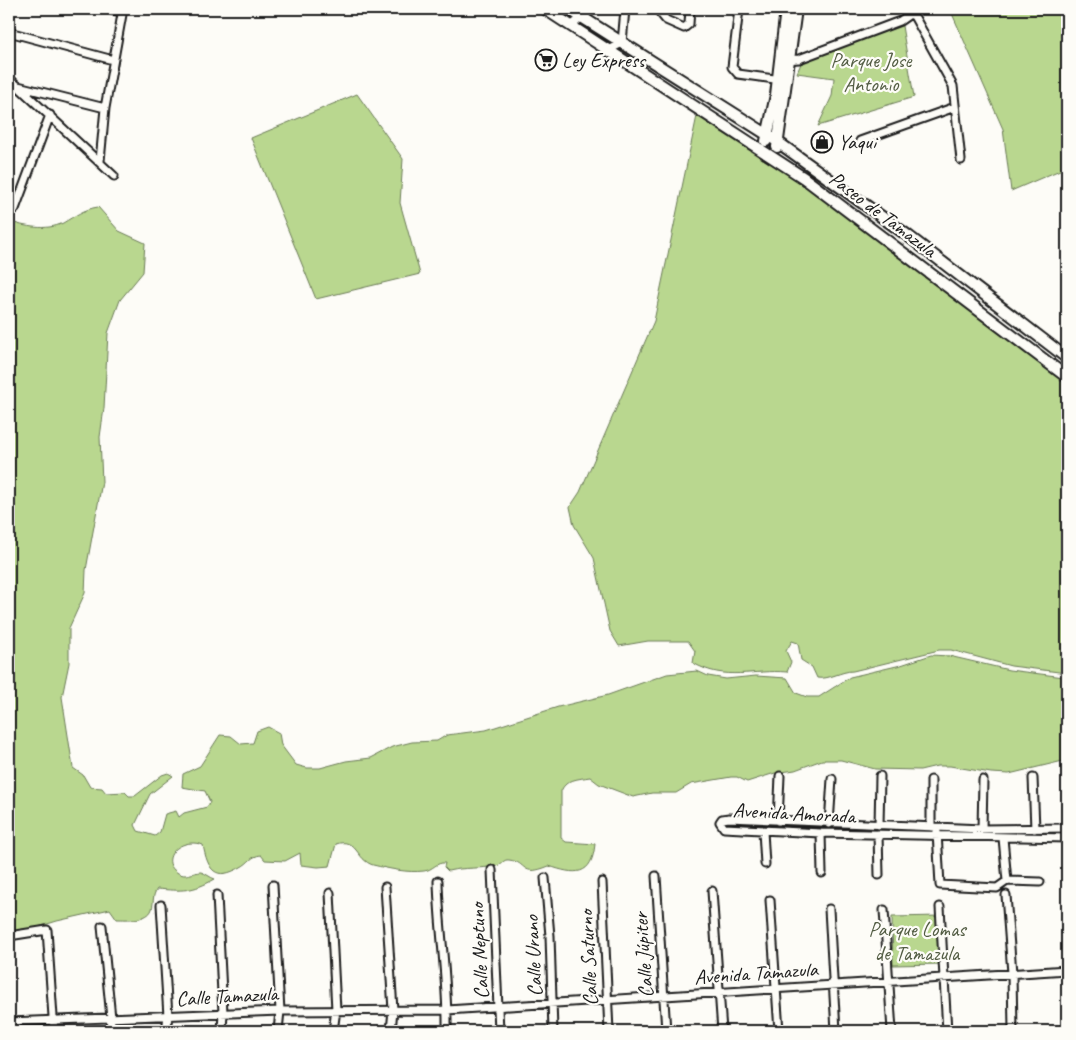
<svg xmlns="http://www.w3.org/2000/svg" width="1076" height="1040" font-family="Caveat,sans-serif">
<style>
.green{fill:#b9d78f;stroke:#6a7a56}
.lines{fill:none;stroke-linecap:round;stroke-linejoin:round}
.street-casing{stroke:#1c1c1c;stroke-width:11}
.secondary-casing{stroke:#1c1c1c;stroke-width:14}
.street{stroke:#fdfcf7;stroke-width:7}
.secondary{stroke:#fdfcf7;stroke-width:10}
.labels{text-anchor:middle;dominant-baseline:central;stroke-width:4.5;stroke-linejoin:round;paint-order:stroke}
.poi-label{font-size:21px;fill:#1c1c1c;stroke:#fdfcf7;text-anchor:start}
.park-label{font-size:21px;fill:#535d44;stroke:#fdfcf7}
.street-label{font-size:21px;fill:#1c1c1c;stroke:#fdfcf7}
</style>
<rect width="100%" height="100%" fill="#fdfcf7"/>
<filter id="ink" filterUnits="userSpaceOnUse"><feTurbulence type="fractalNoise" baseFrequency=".02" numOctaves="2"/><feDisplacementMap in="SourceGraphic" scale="10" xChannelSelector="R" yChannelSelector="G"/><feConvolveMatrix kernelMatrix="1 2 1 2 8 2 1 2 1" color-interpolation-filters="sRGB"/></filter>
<g filter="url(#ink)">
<path class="green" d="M 950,9 L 1067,9 L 1067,167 L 1011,191 L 1003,129 Z
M 901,20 L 914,97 L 818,126 L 832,96 L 834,78 L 797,73 L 802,61 Z
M 357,94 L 403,159 L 400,203 L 420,274 L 316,299 L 251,138 Z
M 698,111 L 775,160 L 1067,383 L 1067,673 L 1011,666 L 951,650 L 939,650 L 853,671 C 841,671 829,680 817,678 L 812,667 L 801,660 L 798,643 L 792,641 L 786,651 L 791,662 L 787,672 C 753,669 726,682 693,663 L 695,651 L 688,641 L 648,641 L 619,646 L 610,631 L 594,558 L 574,525 L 570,507 L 580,492 L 654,321 Z
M 98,207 L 119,231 L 145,243 L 143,272 L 120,300 L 108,333 L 104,408 L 100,437 L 102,482 L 86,570 L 85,593 L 69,628 L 69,663 L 62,697 L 73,768 L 83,775 L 90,787 L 102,788 L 106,793 L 125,792 L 129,796 L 135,796 L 162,775 L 168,773 L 173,776 L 150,794 L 135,825 L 138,831 L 155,836 L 160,832 L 165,814 L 176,811 L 179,817 L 184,813 L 207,807 L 210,802 L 205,791 L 182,787 L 183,774 L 200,766 L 220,735 L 231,736 L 241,744 L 253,743 L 257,731 L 268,727 L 279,733 L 281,745 L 296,765 L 307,768 L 320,768 L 346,761 L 371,758 L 392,747 L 412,742 L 437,741 L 447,735 L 486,730 L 558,707 L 608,695 L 667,674 L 697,671 L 708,676 L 726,679 L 756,676 L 787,678 L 796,693 L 807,697 L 819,697 L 850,677 L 901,665 L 931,655 L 949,656 L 1009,670 L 1064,677 L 1067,678 L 1067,760 L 1009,774 L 991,773 L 950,766 L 937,766 L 920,770 L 875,769 L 841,760 L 822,760 L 795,770 L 775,773 L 747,782 L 737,777 L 731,777 L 691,784 L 676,793 L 652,793 L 633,797 L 599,784 L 590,777 C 578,779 566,779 561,791 L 561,838 L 566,842 L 595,844 C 592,877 575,875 549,866 C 520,878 528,862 509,860 C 503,859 502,865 496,866 C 480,869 465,867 448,871 L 444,867 L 445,863 C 436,862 433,870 424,871 C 407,873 390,869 373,865 C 356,860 357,837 336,844 L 330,866 L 318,867 L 301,865 L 300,853 L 285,861 L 265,860 L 261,855 C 251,856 249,863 241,867 C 215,882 208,870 203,845 C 180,836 157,860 178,873 C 186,878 193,872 201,872 C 205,873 211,878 215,879 C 192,892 182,891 157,889 C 152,896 154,902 152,909 C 148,921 127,919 117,919 L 110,909 L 57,921 L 9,936 L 9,221 C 24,227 47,231 63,223 C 75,216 84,209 98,207 Z
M 940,916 L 942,964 L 893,965 L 892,917 Z"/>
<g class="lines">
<g class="street-casing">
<path id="street" d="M 108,9 L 122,12
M 657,9 L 666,20 L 684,28 L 689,24 L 690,9
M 739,9 L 732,67 L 738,74 L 782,80
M 910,14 L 914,16 L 953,86 L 961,160
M 571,26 L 592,9
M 9,32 L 113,60
M 608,50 L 622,43 L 625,9
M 785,60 L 799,59 L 900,21 L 910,14 L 910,9
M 9,78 L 114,176
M 18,86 L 105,108
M 860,141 L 955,107
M 100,161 L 105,108 L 123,9
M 9,207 L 15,209 L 50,115
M 1033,778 L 1035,829
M 778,821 L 780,776
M 829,824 L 832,779
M 879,825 L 880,776
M 931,827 L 931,780
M 1067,828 L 982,829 L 729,818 L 722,819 L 720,822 L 724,828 L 821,833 L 1067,838
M 982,829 L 983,780
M 763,831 L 765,864
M 937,832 L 940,885 L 997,888 L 1007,881 L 1040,882
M 821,833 L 822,873
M 878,834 L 879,875
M 1003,838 L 1007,881
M 492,870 L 499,1031
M 656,876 L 666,1031
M 545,878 L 550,936 L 553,1031
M 438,881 C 439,931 448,981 447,1031
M 602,882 L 609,1031
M 273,885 L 280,1011 L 278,1031
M 385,887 L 393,1010 L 391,1031
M 712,891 L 722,1031
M 330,893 L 336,1010 L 333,1031
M 217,895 L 223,1013 L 222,1031
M 1006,895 L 1012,973 L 1013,1031
M 770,900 L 779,1031
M 161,905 L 168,1016 L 166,1031
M 940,907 L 947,1031
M 829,909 L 836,1031
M 884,910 L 892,1031
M 102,926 L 111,1018 L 110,1031
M 9,936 L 47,930 L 54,1031
M 9,1022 L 280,1011 L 447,1010 L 1067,970"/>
</g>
<g class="secondary-casing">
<path id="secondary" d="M 545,9 L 804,178 L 1067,377
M 569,9 L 768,135 L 907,235 L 1067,358
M 766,141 L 776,95 L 786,9
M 777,147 L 796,9"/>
</g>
<use href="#street" class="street"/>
<use href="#secondary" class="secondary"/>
</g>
</g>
<defs>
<g id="supermarket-ring" transform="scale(1.125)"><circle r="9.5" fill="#fdfcf7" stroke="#1c1c1c" stroke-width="1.5"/><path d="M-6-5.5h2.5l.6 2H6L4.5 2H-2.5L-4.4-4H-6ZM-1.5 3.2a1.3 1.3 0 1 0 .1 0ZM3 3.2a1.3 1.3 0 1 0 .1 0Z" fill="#1c1c1c"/></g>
<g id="shop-ring" transform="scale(1.125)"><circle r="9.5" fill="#fdfcf7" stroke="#1c1c1c" stroke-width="1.5"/><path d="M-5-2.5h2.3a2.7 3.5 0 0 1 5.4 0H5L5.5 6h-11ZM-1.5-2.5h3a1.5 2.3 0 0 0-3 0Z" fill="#1c1c1c"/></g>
</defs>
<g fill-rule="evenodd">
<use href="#supermarket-ring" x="546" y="60"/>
<use href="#shop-ring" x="822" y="142"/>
</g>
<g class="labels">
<g class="poi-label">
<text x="562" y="60">Ley Express</text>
<text x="838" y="142">Yaqui</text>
</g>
<g class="park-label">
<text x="871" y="60">Parque Jose<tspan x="871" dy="24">Antonio</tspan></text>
<text x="917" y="929">Parque Lomas<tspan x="917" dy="24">de Tamazula</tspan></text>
</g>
<g class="street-label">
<text transform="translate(883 214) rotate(37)">Paseo de Tamazula</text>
<text transform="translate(794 813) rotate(3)">Avenida Amorada</text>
<text transform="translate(479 951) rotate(-93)">Calle Neptuno</text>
<text transform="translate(643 955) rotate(-94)">Calle Júpiter</text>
<text transform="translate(533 956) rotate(-93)">Calle Urano</text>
<text transform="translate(588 958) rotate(-93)">Calle Saturno</text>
<text transform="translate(756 973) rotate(-4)">Avenida Tamazula</text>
<text transform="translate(227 996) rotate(-3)">Calle Tamazula</text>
</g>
</g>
<rect width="1076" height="1040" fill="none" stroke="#fdfcf7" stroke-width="30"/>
<rect x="15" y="15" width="1046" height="1010" fill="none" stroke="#1c1c1c" stroke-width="2" filter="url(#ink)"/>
</svg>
